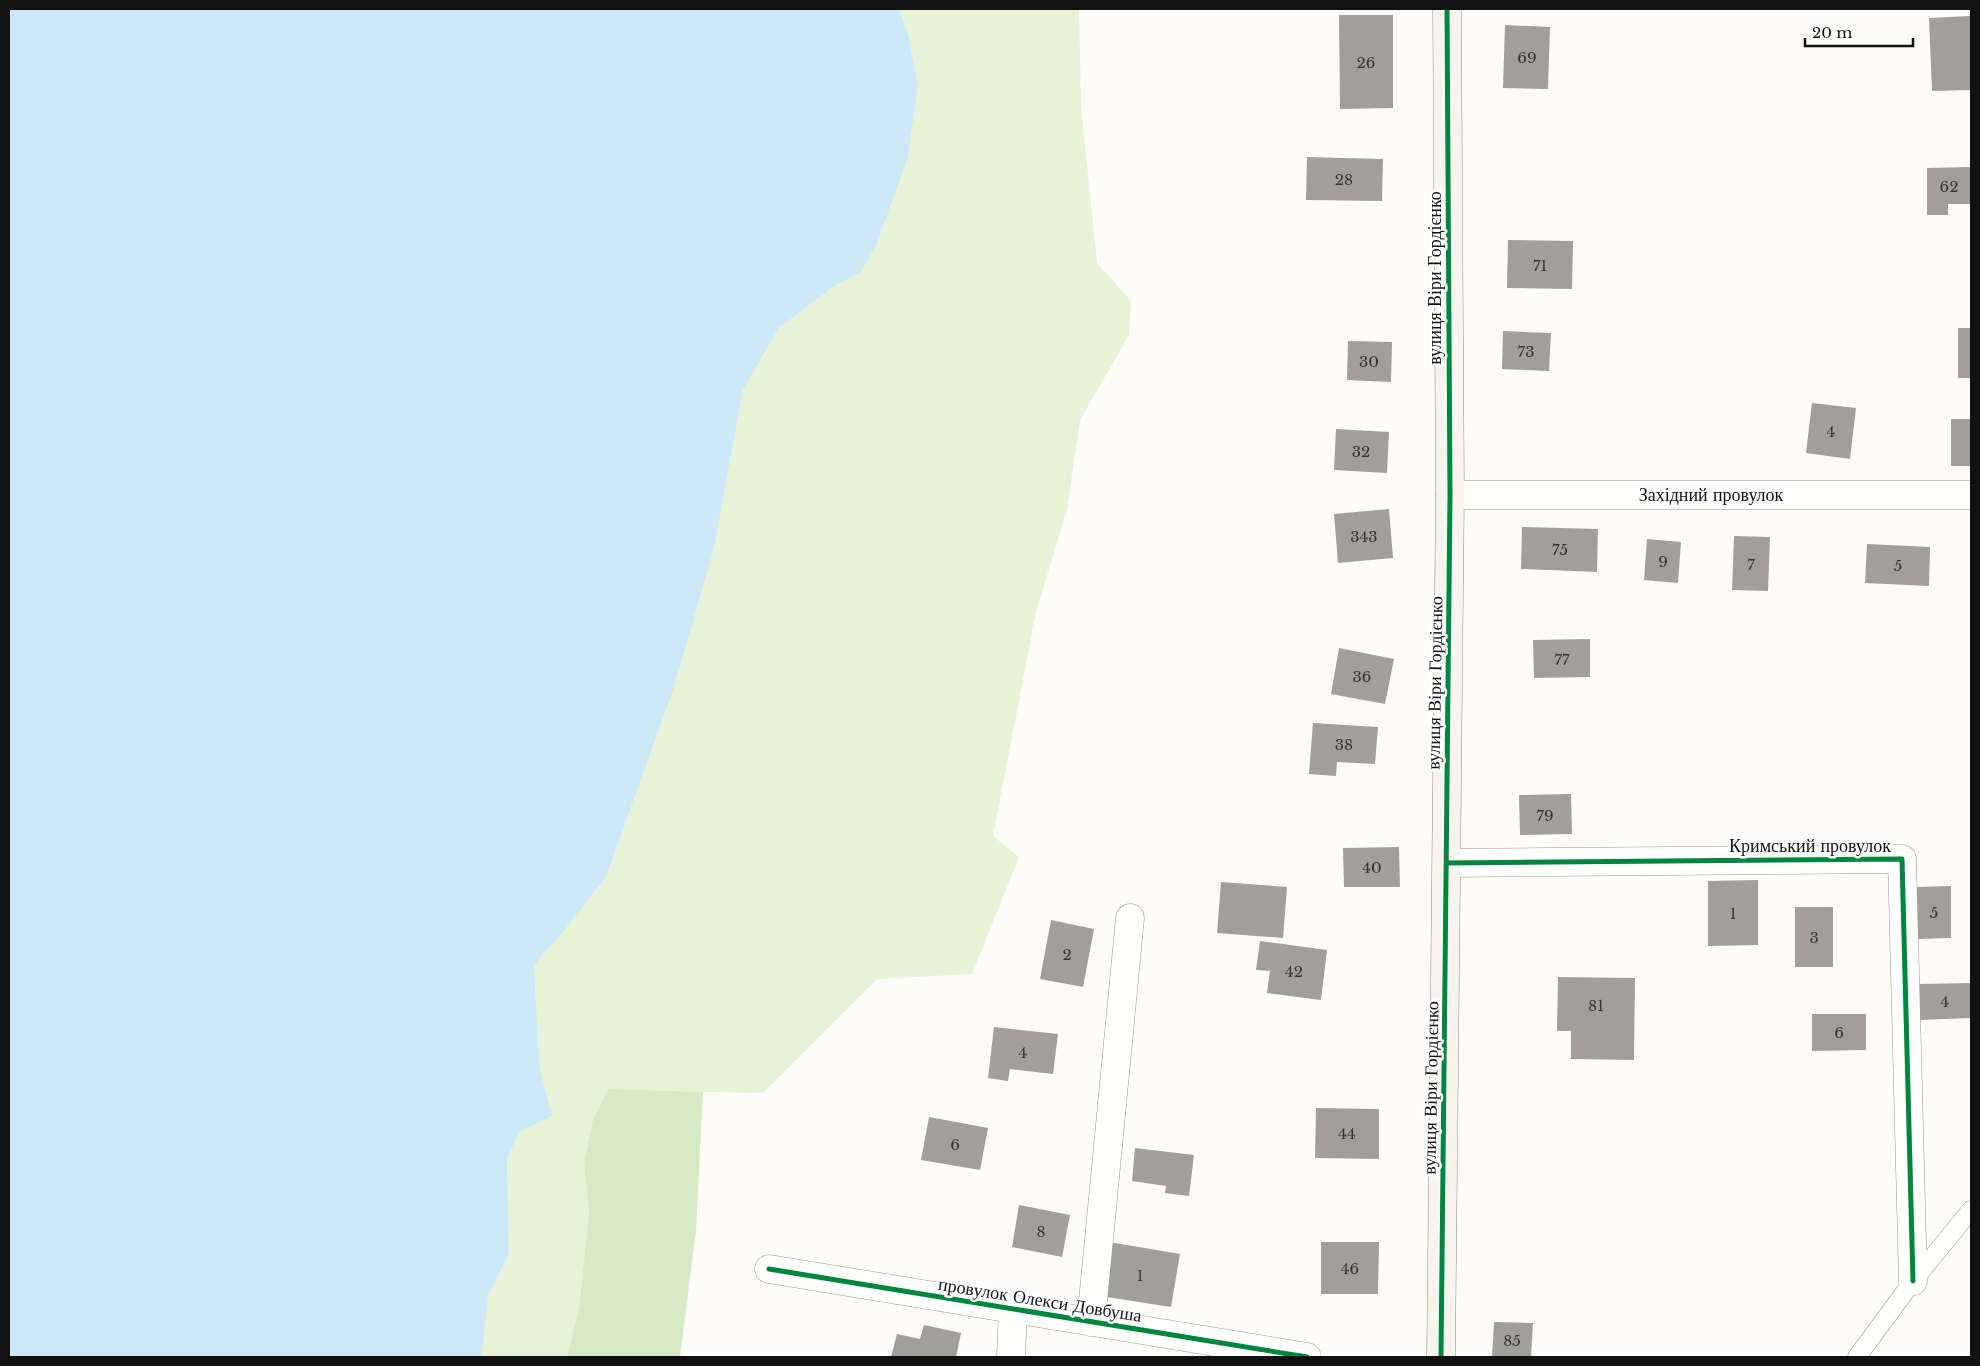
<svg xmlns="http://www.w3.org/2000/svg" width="1980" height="1366" font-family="'Libre Baskerville',serif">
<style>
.green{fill:#e7f3d7}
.forest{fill:#d8eac5}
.water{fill:#cde8f7}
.building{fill:#a19f9c}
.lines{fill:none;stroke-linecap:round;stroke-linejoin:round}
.lane-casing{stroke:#979795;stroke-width:19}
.street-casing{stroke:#979795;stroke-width:29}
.secondary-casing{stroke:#8e8d8b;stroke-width:29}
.lane{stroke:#fffffe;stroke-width:18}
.street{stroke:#fffffe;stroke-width:28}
.secondary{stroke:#f6f4eb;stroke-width:28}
.cycleway-casing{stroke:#fff;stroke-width:8}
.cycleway{stroke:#00873e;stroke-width:5}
.labels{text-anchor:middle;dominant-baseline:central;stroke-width:5;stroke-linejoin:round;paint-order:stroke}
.number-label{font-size:15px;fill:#353434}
.street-label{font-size:18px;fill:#111;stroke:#fff}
</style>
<rect width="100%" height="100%" fill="#fdfcf7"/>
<path class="green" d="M 899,9 L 1079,9 L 1081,105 L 1097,263 L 1131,301 L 1129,335 L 1080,420 L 1067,510 L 1036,612 L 993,836 L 1019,857 L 972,974 L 877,979 L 763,1093 L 608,1090 L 593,1119 L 584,1162 L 589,1213 L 579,1308 L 567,1357 L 482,1357 L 488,1297 L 509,1253 L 507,1159 L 518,1132 L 551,1116 L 540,1070 L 534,967 L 543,953 L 556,941 L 606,877 L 673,691 L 714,549 L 743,390 L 779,328 L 836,285 L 861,272 L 876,246 L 908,158 L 918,86 L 908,33 Z"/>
<path class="forest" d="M 608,1089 L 703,1092 L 696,1231 L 680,1357 L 567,1357 L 579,1308 L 589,1213 L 584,1162 L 593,1119 Z"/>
<path class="water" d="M 9,9 L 899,9 L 908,33 L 918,86 L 908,158 L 876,246 L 861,272 L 836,285 L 779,328 L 743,390 L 714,549 L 673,691 L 606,877 L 556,941 L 543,953 L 534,967 L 540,1070 L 552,1116 L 519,1132 L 507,1159 L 509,1253 L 488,1297 L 482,1357 L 9,1357 Z"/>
<path class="building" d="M 1339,15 L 1393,15 L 1393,108 L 1340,109 Z
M 1971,16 L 1971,90 L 1932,91 L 1929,18 Z
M 1505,25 L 1550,27 L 1548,89 L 1503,88 Z
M 1307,157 L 1383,159 L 1382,201 L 1306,200 Z
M 1971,167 L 1971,204 L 1948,204 L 1948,215 L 1927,215 L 1927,168 Z
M 1508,240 L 1573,241 L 1572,289 L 1507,288 Z
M 1958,328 L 1971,328 L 1971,378 L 1958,378 Z
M 1503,331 L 1551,333 L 1549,371 L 1502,369 Z
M 1348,341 L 1392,342 L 1391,382 L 1347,380 Z
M 1812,403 L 1856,408 L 1850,459 L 1806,453 Z
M 1951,419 L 1971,419 L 1971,466 L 1951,466 Z
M 1336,429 L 1389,432 L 1387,473 L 1334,470 Z
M 1389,509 L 1393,558 L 1338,563 L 1334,514 Z
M 1522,527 L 1598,529 L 1597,572 L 1521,569 Z
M 1734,536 L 1770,537 L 1768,591 L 1732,590 Z
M 1647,539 L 1681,542 L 1678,583 L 1644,580 Z
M 1867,544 L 1930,547 L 1929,586 L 1865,583 Z
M 1590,639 L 1590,677 L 1534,678 L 1533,640 Z
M 1339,648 L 1394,659 L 1385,704 L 1331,694 Z
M 1313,723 L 1378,727 L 1375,764 L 1337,762 L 1336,776 L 1309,774 Z
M 1571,794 L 1572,834 L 1520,835 L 1519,795 Z
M 1399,847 L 1400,887 L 1344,887 L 1343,848 Z
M 1758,880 L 1758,945 L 1708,946 L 1708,881 Z
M 1221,882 L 1287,887 L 1283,938 L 1217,933 Z
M 1951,886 L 1951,938 L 1918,939 L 1916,887 Z
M 1795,907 L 1833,907 L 1833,967 L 1795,967 Z
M 1051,920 L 1094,929 L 1083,987 L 1040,979 Z
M 1260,941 L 1327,950 L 1321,1000 L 1267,993 L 1270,971 L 1256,970 Z
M 1558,977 L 1635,978 L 1634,1060 L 1571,1059 L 1571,1031 L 1557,1031 Z
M 1971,983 L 1971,1018 L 1920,1020 L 1919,984 Z
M 1812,1014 L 1866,1014 L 1866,1050 L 1812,1051 Z
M 994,1027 L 1058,1034 L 1053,1074 L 1010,1069 L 1008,1081 L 988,1078 Z
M 1316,1108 L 1379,1109 L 1379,1159 L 1315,1158 Z
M 929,1117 L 988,1128 L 980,1170 L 921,1160 Z
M 1135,1148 L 1194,1155 L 1189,1196 L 1165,1193 L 1166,1186 L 1132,1181 Z
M 1019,1205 L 1070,1215 L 1062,1257 L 1012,1247 Z
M 1109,1242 L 1180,1254 L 1171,1307 L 1100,1296 Z
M 1321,1242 L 1379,1242 L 1378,1294 L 1321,1294 Z
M 1494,1322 L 1533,1323 L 1531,1357 L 1492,1357 Z
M 924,1325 L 961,1333 L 956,1357 L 891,1357 L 897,1334 L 920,1339 Z"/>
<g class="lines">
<g class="lane-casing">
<path id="lane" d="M 1857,1357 L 1913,1281 L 1971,1210"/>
</g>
<g class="street-casing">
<path id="street" d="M 1450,495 L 1971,495
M 1447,863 L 1902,859 L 1913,1281
M 769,1269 L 1307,1357
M 1091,1322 L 1130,918
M 1011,1357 L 1013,1309"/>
</g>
<g class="secondary-casing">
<path id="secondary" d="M 1441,1357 L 1450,495 L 1447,9"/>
</g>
<use href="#lane" class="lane"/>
<use href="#street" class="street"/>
<use href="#secondary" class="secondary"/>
<g class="cycleway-casing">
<path id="cycleway" d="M 1447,863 L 1902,859 L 1913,1281
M 769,1269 L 1307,1357
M 1441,1357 L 1450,495 L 1447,9"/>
</g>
<use href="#cycleway" class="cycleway"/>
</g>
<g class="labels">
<g class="number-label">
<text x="1527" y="57">69</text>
<text x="1366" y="62">26</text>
<text x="1344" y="179">28</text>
<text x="1949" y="186">62</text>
<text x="1540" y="265">71</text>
<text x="1526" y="351">73</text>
<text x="1369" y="361">30</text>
<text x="1831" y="431">4</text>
<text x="1361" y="451">32</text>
<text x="1364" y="536">343</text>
<text x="1560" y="549">75</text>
<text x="1663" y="561">9</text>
<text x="1751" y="564">7</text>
<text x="1898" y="565">5</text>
<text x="1562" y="659">77</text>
<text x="1362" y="676">36</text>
<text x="1344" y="744">38</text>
<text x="1545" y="815">79</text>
<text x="1372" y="867">40</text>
<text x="1934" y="912">5</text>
<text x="1733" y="913">1</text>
<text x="1814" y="937">3</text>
<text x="1067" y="954">2</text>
<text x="1294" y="971">42</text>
<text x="1945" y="1001">4</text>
<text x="1596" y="1005">81</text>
<text x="1839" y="1032">6</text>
<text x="1023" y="1052">4</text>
<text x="1347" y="1133">44</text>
<text x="955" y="1144">6</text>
<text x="1041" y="1231">8</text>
<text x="1350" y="1268">46</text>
<text x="1140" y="1275">1</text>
<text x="1512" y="1340">85</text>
</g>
<g class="street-label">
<text transform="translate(1435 278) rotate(-90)">вулиця Віри Гордієнко</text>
<text x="1711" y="495">Західний провулок</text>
<text transform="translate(1435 683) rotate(-89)">вулиця Віри Гордієнко</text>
<text x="1810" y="846">Кримський провулок</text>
<text transform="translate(1431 1088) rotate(-89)">вулиця Віри Гордієнко</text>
<text transform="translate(1040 1300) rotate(9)">провулок Олекси Довбуша</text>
</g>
</g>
<rect width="1980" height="1366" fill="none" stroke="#111111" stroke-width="20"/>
<path d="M1805 38v8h108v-8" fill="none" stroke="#111111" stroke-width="2.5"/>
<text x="1812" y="38" font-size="15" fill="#111111" stroke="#ffffff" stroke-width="4" paint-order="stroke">20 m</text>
</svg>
